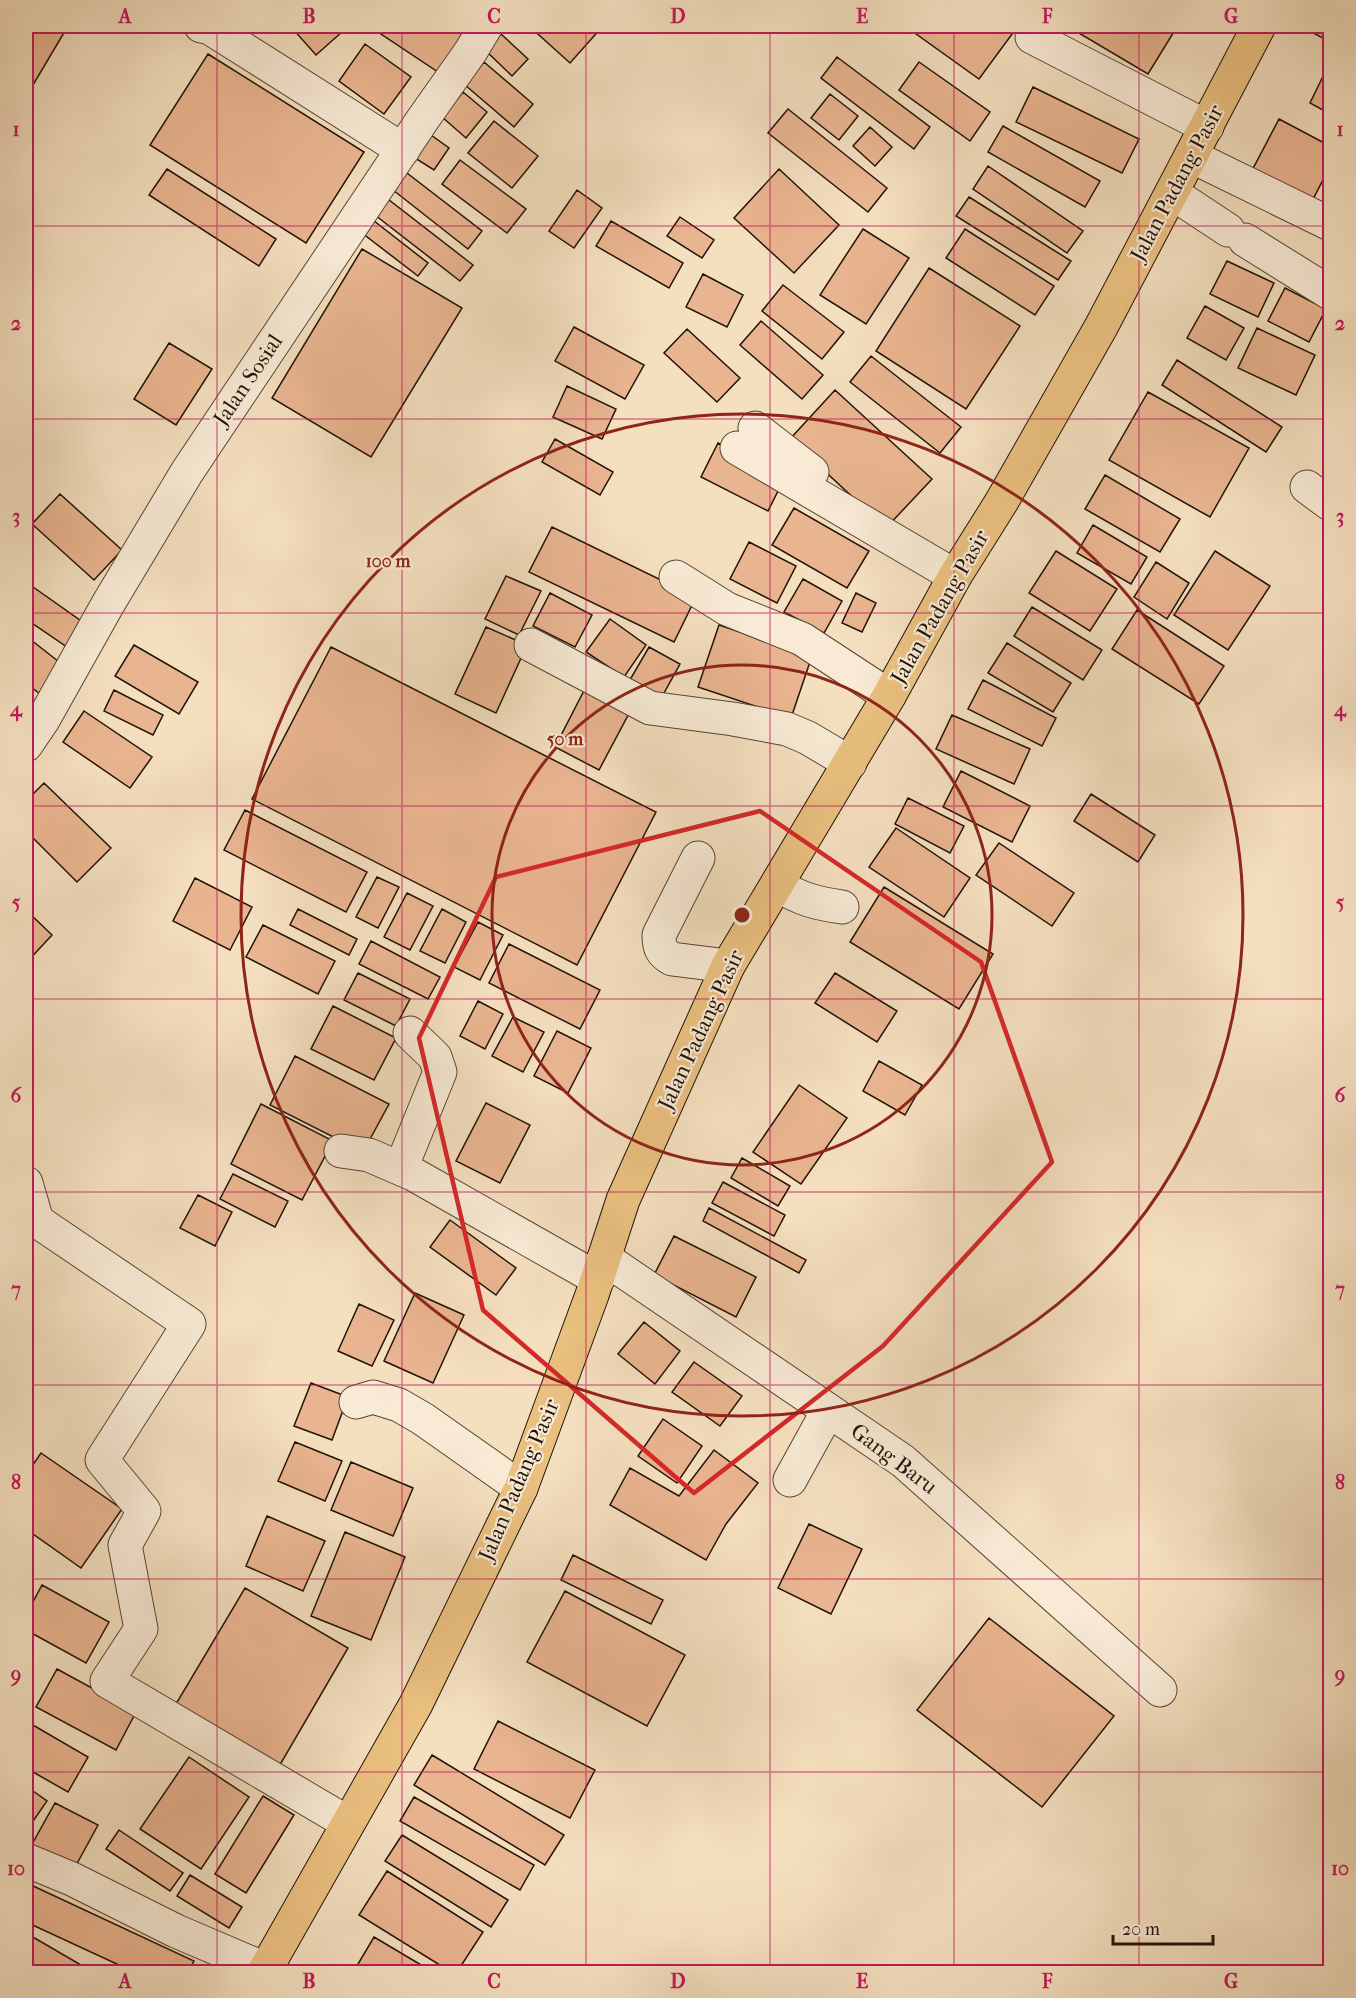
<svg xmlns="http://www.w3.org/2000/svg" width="1356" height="1998" font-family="'IM FELL French Canon',serif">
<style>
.building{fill:#e9b590;stroke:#221207;stroke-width:1.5}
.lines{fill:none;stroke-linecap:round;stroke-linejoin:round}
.minor-casing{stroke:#564535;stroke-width:35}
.highway-casing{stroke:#221207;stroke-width:35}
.minor{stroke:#f8ead5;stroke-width:33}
.highway{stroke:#eac080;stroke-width:33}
.marked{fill:none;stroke:#d62828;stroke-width:4.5;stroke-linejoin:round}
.grid{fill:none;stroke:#c2185b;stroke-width:1.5;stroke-opacity:0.55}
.ring{fill:none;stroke:#8f2418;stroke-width:3}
.labels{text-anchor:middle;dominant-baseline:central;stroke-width:4.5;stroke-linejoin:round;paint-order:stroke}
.street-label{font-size:22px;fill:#221207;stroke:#f8ead5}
.centre{fill:#8f2418;stroke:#f8ead5;stroke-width:3}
.ring-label{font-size:18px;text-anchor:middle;font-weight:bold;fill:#8f2418;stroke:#f8ead5;stroke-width:4.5;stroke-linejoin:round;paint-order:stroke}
.neatline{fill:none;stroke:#c2185b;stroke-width:2}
.grid-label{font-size:20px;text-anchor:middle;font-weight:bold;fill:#c2185b}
</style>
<rect width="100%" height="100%" fill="#f4dfbf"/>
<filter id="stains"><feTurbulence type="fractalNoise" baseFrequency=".00333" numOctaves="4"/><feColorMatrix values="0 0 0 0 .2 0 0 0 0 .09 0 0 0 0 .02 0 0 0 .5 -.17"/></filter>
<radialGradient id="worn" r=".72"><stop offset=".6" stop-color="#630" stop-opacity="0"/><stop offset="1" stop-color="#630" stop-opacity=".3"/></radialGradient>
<path class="building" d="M 26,26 L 55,26 L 65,31 L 33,85 L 26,81 Z
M 295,26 L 338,26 L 343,31 L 316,55 L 292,28 Z
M 383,26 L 449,26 L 466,37 L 441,74 L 378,32 Z
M 529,26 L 601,26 L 602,27 L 570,63 Z
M 905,26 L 1018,26 L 979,79 Z
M 1067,26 L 1167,26 L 1175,30 L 1148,74 Z
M 1305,26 L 1330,26 L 1330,42 L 1304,28 Z
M 501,34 L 528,59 L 512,76 L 485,50 Z
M 365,44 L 411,77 L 384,114 L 339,81 Z
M 208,54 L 364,152 L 306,243 L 150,145 Z
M 837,57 L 930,127 L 914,149 L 821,78 Z
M 484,62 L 533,104 L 514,127 L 465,85 Z
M 919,62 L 990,112 L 970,141 L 899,90 Z
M 1327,68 L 1330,70 L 1330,114 L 1310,103 Z
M 1033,87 L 1139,139 L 1122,173 L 1016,122 Z
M 463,92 L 487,112 L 466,138 L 442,117 Z
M 830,94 L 858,116 L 839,140 L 811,118 Z
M 788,109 L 887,188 L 868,212 L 768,133 Z
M 1279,119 L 1330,146 L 1330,166 L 1307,211 L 1247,180 Z
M 494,121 L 538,156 L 512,188 L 468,153 Z
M 1003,126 L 1100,181 L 1085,207 L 988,152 Z
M 870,127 L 892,147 L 875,166 L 853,146 Z
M 431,135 L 449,148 L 434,170 L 415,158 Z
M 460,160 L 526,209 L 507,233 L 442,184 Z
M 988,166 L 1083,231 L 1067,253 L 973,189 Z
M 167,169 L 276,239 L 259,266 L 149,195 Z
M 779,169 L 839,225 L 794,273 L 734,218 Z
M 407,173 L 482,231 L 468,249 L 393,190 Z
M 577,190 L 602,208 L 574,248 L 549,231 Z
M 384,196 L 473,265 L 460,281 L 371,212 Z
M 969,197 L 1071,261 L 1058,280 L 956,216 Z
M 369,217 L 428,263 L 418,276 L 358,230 Z
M 680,217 L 714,240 L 702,258 L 667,236 Z
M 611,221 L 683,263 L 669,288 L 596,246 Z
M 863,229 L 909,258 L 866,324 L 820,295 Z
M 965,229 L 1054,286 L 1035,315 L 946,258 Z
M 362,249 L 462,308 L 371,457 L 272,398 Z
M 1227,261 L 1274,283 L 1258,317 L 1210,294 Z
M 929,268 L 1020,326 L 966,409 L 876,351 Z
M 703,274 L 743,295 L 727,327 L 686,307 Z
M 783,285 L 844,332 L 822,359 L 762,311 Z
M 1285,288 L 1326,309 L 1309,342 L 1268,321 Z
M 1205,306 L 1244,328 L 1226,360 L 1187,338 Z
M 761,321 L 823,375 L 802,399 L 740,345 Z
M 574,327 L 644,365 L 625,399 L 555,361 Z
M 1257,328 L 1315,355 L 1296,395 L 1238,368 Z
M 687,329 L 740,378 L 717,402 L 664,353 Z
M 169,343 L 212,369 L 176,425 L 134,399 Z
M 871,356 L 961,427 L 940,453 L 850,382 Z
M 1177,360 L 1282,427 L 1266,452 L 1162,385 Z
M 567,386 L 616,409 L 602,439 L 553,417 Z
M 835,390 L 932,479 L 886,528 L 790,439 Z
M 1148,392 L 1249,448 L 1210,517 L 1109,460 Z
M 555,439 L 613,472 L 600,495 L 542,462 Z
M 718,443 L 785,477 L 768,511 L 701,477 Z
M 1105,475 L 1180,519 L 1160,552 L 1085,509 Z
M 60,494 L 122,550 L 94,580 L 32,524 Z
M 794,508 L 869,551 L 847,588 L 772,545 Z
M 1093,525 L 1147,557 L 1131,584 L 1077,553 Z
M 552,527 L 696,597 L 674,642 L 529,572 Z
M 749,542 L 796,566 L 777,603 L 730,579 Z
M 1056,551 L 1117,589 L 1090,631 L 1029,593 Z
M 1215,551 L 1270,586 L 1228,650 L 1174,615 Z
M 1156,562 L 1189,583 L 1167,619 L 1134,597 Z
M 506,576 L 541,591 L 519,635 L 485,619 Z
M 803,579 L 842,601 L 824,633 L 784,612 Z
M 26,582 L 84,623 L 67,647 L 26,619 Z
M 550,593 L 592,615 L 575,647 L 533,626 Z
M 856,593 L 876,603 L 862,632 L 842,623 Z
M 1032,607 L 1102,650 L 1083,680 L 1014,636 Z
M 1137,610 L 1224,666 L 1199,704 L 1112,649 Z
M 610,619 L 646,645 L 624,677 L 586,652 Z
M 719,625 L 812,656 L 791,718 L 698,687 Z
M 486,627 L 527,645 L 496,713 L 455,694 Z
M 26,636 L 63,665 L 40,694 L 26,683 Z
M 1007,643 L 1071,683 L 1053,712 L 988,673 Z
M 134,645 L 198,682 L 179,714 L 115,676 Z
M 331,647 L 656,812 L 577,965 L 252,799 Z
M 649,647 L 680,664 L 659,702 L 627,685 Z
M 983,680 L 1056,718 L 1042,746 L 968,709 Z
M 589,681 L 634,704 L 599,770 L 555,747 Z
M 114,690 L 163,715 L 153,735 L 104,711 Z
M 84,711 L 152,757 L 130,788 L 63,742 Z
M 952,715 L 1030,749 L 1014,784 L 936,749 Z
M 961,771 L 1030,806 L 1012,842 L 943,807 Z
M 44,783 L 111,848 L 77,882 L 26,831 L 26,801 Z
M 1091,794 L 1155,835 L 1138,862 L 1074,821 Z
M 908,798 L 964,826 L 950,853 L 895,824 Z
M 245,810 L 367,872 L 346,912 L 224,850 Z
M 896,828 L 970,878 L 944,917 L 869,867 Z
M 999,843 L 1074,893 L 1052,926 L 976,875 Z
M 377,877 L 399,887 L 378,928 L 356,917 Z
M 195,878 L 252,907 L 230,950 L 173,921 Z
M 884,887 L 993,954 L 959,1009 L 850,942 Z
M 407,893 L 433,906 L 410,950 L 384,937 Z
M 298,909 L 357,939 L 349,955 L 290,925 Z
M 442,909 L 466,922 L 445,963 L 420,951 Z
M 26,910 L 52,935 L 26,963 Z
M 478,922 L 503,935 L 480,980 L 454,967 Z
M 263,925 L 335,961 L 318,994 L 246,957 Z
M 371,941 L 440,977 L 428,999 L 359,964 Z
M 509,944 L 600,990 L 580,1029 L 489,983 Z
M 358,973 L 410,999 L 396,1026 L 344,1000 Z
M 835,973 L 897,1011 L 877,1042 L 815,1003 Z
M 478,1001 L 503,1014 L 485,1049 L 460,1036 Z
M 333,1006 L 396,1038 L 374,1080 L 311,1049 Z
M 513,1017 L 544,1032 L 523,1072 L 492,1056 Z
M 557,1031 L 591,1048 L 568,1093 L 534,1076 Z
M 295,1056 L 389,1104 L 363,1152 L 270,1105 Z
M 879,1061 L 922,1085 L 905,1115 L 863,1091 Z
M 799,1085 L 847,1118 L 801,1184 L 753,1152 Z
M 486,1103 L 530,1125 L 500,1183 L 456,1161 Z
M 261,1104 L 333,1141 L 302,1200 L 231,1164 Z
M 742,1158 L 790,1186 L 778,1206 L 731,1178 Z
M 233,1174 L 288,1201 L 275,1227 L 220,1199 Z
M 723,1182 L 785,1215 L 774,1236 L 712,1203 Z
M 198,1195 L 232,1212 L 215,1246 L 180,1228 Z
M 709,1208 L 806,1260 L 799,1273 L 703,1221 Z
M 450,1220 L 516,1268 L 496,1295 L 430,1247 Z
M 674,1236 L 756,1277 L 736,1317 L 654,1275 Z
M 415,1293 L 464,1315 L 433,1383 L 384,1361 Z
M 359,1304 L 394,1320 L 372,1366 L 338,1351 Z
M 644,1322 L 680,1351 L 655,1384 L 618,1354 Z
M 694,1362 L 742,1396 L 720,1426 L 672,1392 Z
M 311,1383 L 348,1397 L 332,1440 L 294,1426 Z
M 663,1419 L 702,1446 L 677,1483 L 638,1456 Z
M 295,1442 L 342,1461 L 325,1501 L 278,1481 Z
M 714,1450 L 758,1483 L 726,1524 L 706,1560 L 610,1505 L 630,1468 L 679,1496 Z
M 41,1453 L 122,1509 L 81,1568 L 26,1529 L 26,1475 Z
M 351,1462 L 413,1488 L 393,1536 L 331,1510 Z
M 267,1516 L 325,1541 L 303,1591 L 246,1566 Z
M 809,1524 L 862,1549 L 831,1614 L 778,1588 Z
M 345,1532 L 405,1557 L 371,1640 L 311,1616 Z
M 573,1555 L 663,1600 L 651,1624 L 561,1580 Z
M 42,1585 L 109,1622 L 86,1663 L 26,1630 L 26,1615 Z
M 245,1588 L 348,1648 L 277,1770 L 173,1709 Z
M 565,1591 L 685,1655 L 647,1726 L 527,1662 Z
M 989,1618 L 1114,1716 L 1042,1807 L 917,1710 Z
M 57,1669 L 136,1712 L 116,1750 L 36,1707 Z
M 26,1721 L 88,1757 L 68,1792 L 26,1768 Z
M 498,1721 L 595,1770 L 570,1818 L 474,1769 Z
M 432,1755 L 564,1835 L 545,1865 L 414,1785 Z
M 189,1757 L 249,1797 L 201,1869 L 140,1829 Z
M 26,1786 L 47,1801 L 29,1827 L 26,1825 Z
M 263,1796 L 294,1815 L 246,1893 L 215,1874 Z
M 414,1797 L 534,1865 L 520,1890 L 400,1821 Z
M 55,1803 L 98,1825 L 74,1869 L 31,1846 Z
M 119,1830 L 183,1873 L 170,1891 L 106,1849 Z
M 402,1835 L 508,1900 L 491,1927 L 385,1861 Z
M 387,1871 L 483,1932 L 457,1972 L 451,1972 L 359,1915 Z
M 190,1875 L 242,1907 L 229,1928 L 177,1896 Z
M 31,1885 L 194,1961 L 188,1972 L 134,1972 L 26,1922 L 26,1895 Z
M 26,1933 L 81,1965 L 76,1972 L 26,1972 Z
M 374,1937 L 433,1972 L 371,1972 L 358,1964 Z
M 93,1965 L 110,1972 L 90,1972 Z"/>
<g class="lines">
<g class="minor-casing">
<path id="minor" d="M 201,26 L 210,28 L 403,150
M 1032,37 L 1207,127
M 1191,156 L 1330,224
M 1172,193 L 1228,230
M 1245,240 L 1330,293
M 755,428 L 812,472
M 737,448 L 955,576
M 1307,487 L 1330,504
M 676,577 L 727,609 L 802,639 L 889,696
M 531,645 L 650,708 L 733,719 L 787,729 L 808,738 L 850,763
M 26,745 L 43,720 L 108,604 L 187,472 L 423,119 L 471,51 L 486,26
M 698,858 L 659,935 C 659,947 661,953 672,959 L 728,966
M 777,885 C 801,899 814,903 842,907
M 341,1151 L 369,1155 L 413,1174 L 598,1279
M 401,1168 L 440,1072 L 435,1057 L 410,1033
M 26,1183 L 37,1221 L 189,1324 L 102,1460 L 144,1511 L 125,1545 L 141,1629 L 107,1681 L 348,1823
M 604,1258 L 903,1461 L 1160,1690
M 356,1402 L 373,1397 L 399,1405 L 423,1419 L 521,1488
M 790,1480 L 828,1411
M 26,1860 L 72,1879 L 176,1931 L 265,1969"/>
</g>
<g class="highway-casing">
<path id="highway" d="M 264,1972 L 416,1704 L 521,1488 L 592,1295 L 623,1200 L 728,966 L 889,696 L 955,576 L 1002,501 L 1101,327 L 1259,26"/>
</g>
<use href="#minor" class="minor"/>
<use href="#highway" class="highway"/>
</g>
<path class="marked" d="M 760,811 L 981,962 L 1052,1162 L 883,1346 L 694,1493 L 483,1310 L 419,1038 L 496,877 Z"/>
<path class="grid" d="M 217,26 L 217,1972M 402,26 L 402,1972M 586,26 L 586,1972M 770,26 L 770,1972M 954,26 L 954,1972M 1139,26 L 1139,1972M 26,226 L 1330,226M 26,419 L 1330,419M 26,613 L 1330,613M 26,806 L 1330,806M 26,999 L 1330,999M 26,1192 L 1330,1192M 26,1385 L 1330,1385M 26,1579 L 1330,1579M 26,1772 L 1330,1772"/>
<g class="ring">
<circle cx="742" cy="915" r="250"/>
<circle cx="742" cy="915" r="501"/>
</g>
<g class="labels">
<g class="street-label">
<text transform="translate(1177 183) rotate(-62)">Jalan Padang Pasir</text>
<text transform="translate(248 380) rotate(-56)">Jalan Sosial</text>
<text transform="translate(940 607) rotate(-60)">Jalan Padang Pasir</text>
<text transform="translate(701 1030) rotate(-65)">Jalan Padang Pasir</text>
<text transform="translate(894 1459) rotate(37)">Gang Baru</text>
<text transform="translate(519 1480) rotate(-67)">Jalan Padang Pasir</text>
</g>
</g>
<circle cx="742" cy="915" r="9" class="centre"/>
<g class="ring-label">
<text x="388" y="567">100 m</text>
<text x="565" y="745">50 m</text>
</g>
<rect width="1356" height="1998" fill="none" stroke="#f4dfbf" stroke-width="66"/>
<path d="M1113 1935v9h100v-9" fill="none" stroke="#221207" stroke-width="3"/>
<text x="1122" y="1935" font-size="18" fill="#221207" stroke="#f8ead5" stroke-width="4.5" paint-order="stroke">20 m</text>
<rect x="33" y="33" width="1290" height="1932" class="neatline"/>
<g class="grid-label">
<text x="125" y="23">A</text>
<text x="309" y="23">B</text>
<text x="494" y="23">C</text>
<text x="678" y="23">D</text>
<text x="862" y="23">E</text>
<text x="1047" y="23">F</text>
<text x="1231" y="23">G</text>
<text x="16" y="136">1</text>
<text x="1340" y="136">1</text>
<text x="16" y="330">2</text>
<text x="1340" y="330">2</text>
<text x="16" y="523">3</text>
<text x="1340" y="523">3</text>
<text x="16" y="716">4</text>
<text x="1340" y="716">4</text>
<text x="16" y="909">5</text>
<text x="1340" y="909">5</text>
<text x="16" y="1102">6</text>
<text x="1340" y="1102">6</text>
<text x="16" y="1296">7</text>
<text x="1340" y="1296">7</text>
<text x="16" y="1489">8</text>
<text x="1340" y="1489">8</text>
<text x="16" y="1682">9</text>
<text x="1340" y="1682">9</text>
<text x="16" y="1875">10</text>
<text x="1340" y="1875">10</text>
<text x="125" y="1988">A</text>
<text x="309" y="1988">B</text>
<text x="494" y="1988">C</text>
<text x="678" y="1988">D</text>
<text x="862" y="1988">E</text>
<text x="1047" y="1988">F</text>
<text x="1231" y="1988">G</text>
</g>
<rect width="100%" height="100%" filter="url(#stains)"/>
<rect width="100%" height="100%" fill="url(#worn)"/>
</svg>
